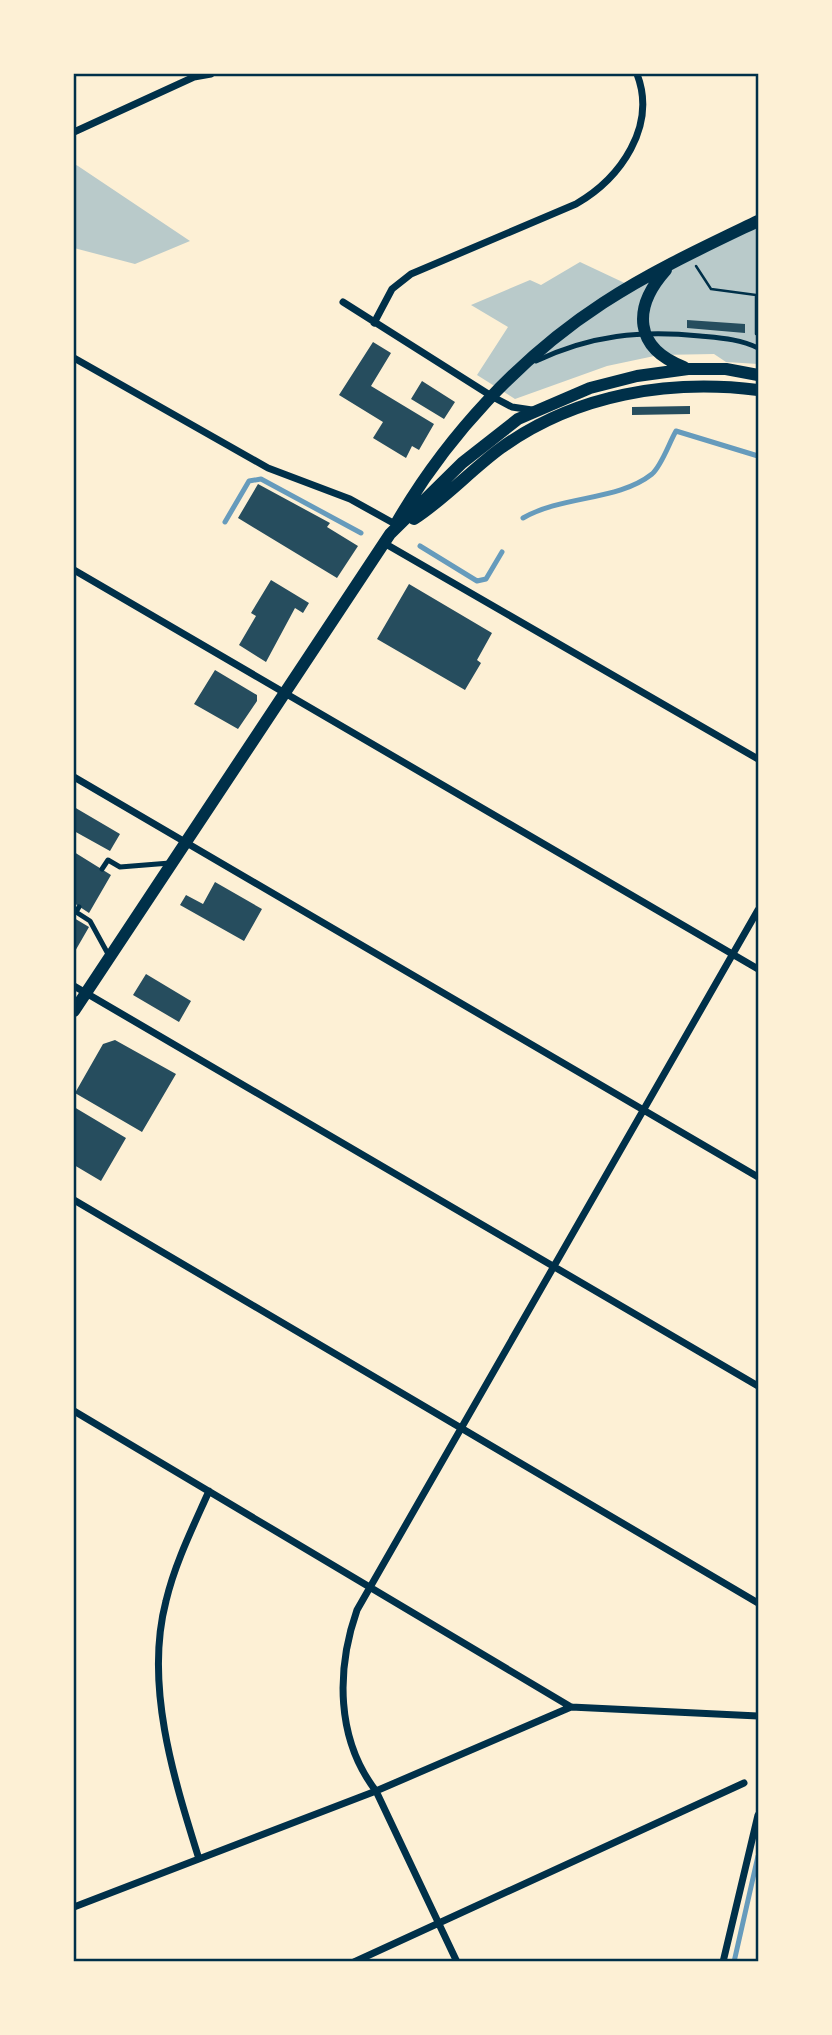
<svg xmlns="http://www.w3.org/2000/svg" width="832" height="2035" font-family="'PT Sans Narrow',sans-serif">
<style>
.green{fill:#b9caca}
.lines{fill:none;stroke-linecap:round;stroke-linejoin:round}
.stream{stroke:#669bbc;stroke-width:5}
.building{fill:#264d5e}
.path{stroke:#003049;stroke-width:2.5}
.service{stroke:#003049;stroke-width:5}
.minor{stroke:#003049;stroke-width:7}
.tertiary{stroke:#003049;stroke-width:12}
.neatline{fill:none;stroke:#003049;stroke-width:2.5}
</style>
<rect width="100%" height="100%" fill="#fdf0d5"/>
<path class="green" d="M 74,164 L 78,166 L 190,241 L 135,264 L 74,248 Z
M 758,221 L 758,364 L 726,362 L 714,354 L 659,355 L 607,366 L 515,399 L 477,375 L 508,327 L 471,305 L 530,280 L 541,285 L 580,262 L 631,286 Z"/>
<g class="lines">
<path class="stream" d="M 523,518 C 564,495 618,501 652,474 C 662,465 669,443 676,431 L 758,456
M 225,522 L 249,481 L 261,479 L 361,533
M 420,546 L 477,581 L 486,579 L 502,552
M 734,1962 L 758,1856"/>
</g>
<path class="building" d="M 687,320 L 745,324 L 745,333 L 687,328 Z
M 373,342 L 391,353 L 371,386 L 434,424 L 419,450 L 412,446 L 406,458 L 373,438 L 383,422 L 339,395 Z
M 422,381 L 455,402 L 444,419 L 411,399 Z
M 690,406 L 690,414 L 632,415 L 632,407 Z
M 258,484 L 330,523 L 327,527 L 358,546 L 337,578 L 238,518 Z
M 271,580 L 309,603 L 303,613 L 295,608 L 266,662 L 239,645 L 256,616 L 251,613 Z
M 409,584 L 492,633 L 477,660 L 481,663 L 465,690 L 377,639 Z
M 215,670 L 257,695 L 257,701 L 238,729 L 194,704 Z
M 74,807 L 120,834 L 110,851 L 74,831 Z
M 74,852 L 111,875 L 89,913 L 74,903 Z
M 215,882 L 262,909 L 244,941 L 180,905 L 186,895 L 203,904 Z
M 74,918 L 89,927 L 74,953 Z
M 146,974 L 191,1001 L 179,1022 L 133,995 Z
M 115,1040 L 176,1074 L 142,1132 L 75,1093 L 103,1044 Z
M 74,1107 L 126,1138 L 101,1181 L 74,1165 Z"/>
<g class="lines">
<path class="path" d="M 696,266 L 711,289 L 756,295 L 756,334"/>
<path class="service" d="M 536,361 C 591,335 641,330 700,336 C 721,338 740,339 758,348
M 102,869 L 108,860 L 120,867 L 170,863
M 79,907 L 76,912 L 90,921 L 108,954"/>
<path class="minor" d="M 74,132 L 194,77 L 211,74
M 343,302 L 493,397 L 512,407 L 532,410
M 374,323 L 392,289 L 411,274 L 576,204 C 621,178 657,126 637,74
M 74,358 L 268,468 L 350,499 L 395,524
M 384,543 L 758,759
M 74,570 L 758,969
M 74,777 L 758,1177
M 74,986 L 758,1386
M 74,1200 L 758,1603
M 74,1411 L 571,1707 L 758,1716
M 199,1859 C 174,1779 144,1685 166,1601 C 175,1563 193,1527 209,1491
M 74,1907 L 376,1791 L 571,1707
M 354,1962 L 744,1783
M 457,1962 L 376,1791 C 336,1739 336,1670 357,1610 L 758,910
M 723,1962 L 758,1815"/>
<path class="tertiary" d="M 666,270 C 632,308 634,348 684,367
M 414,519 C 445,499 471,470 501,448 C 576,394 669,379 758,390
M 397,522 C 447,436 520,357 603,303 C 652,271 706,246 758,221
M 74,1011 L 390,534 L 462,463 L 518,419 L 590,388 L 637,376 L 688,369 L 726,369 L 758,375"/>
</g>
<rect width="832" height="2035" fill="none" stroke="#fdf0d5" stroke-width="150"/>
<rect x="75" y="75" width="682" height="1885" class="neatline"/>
</svg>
